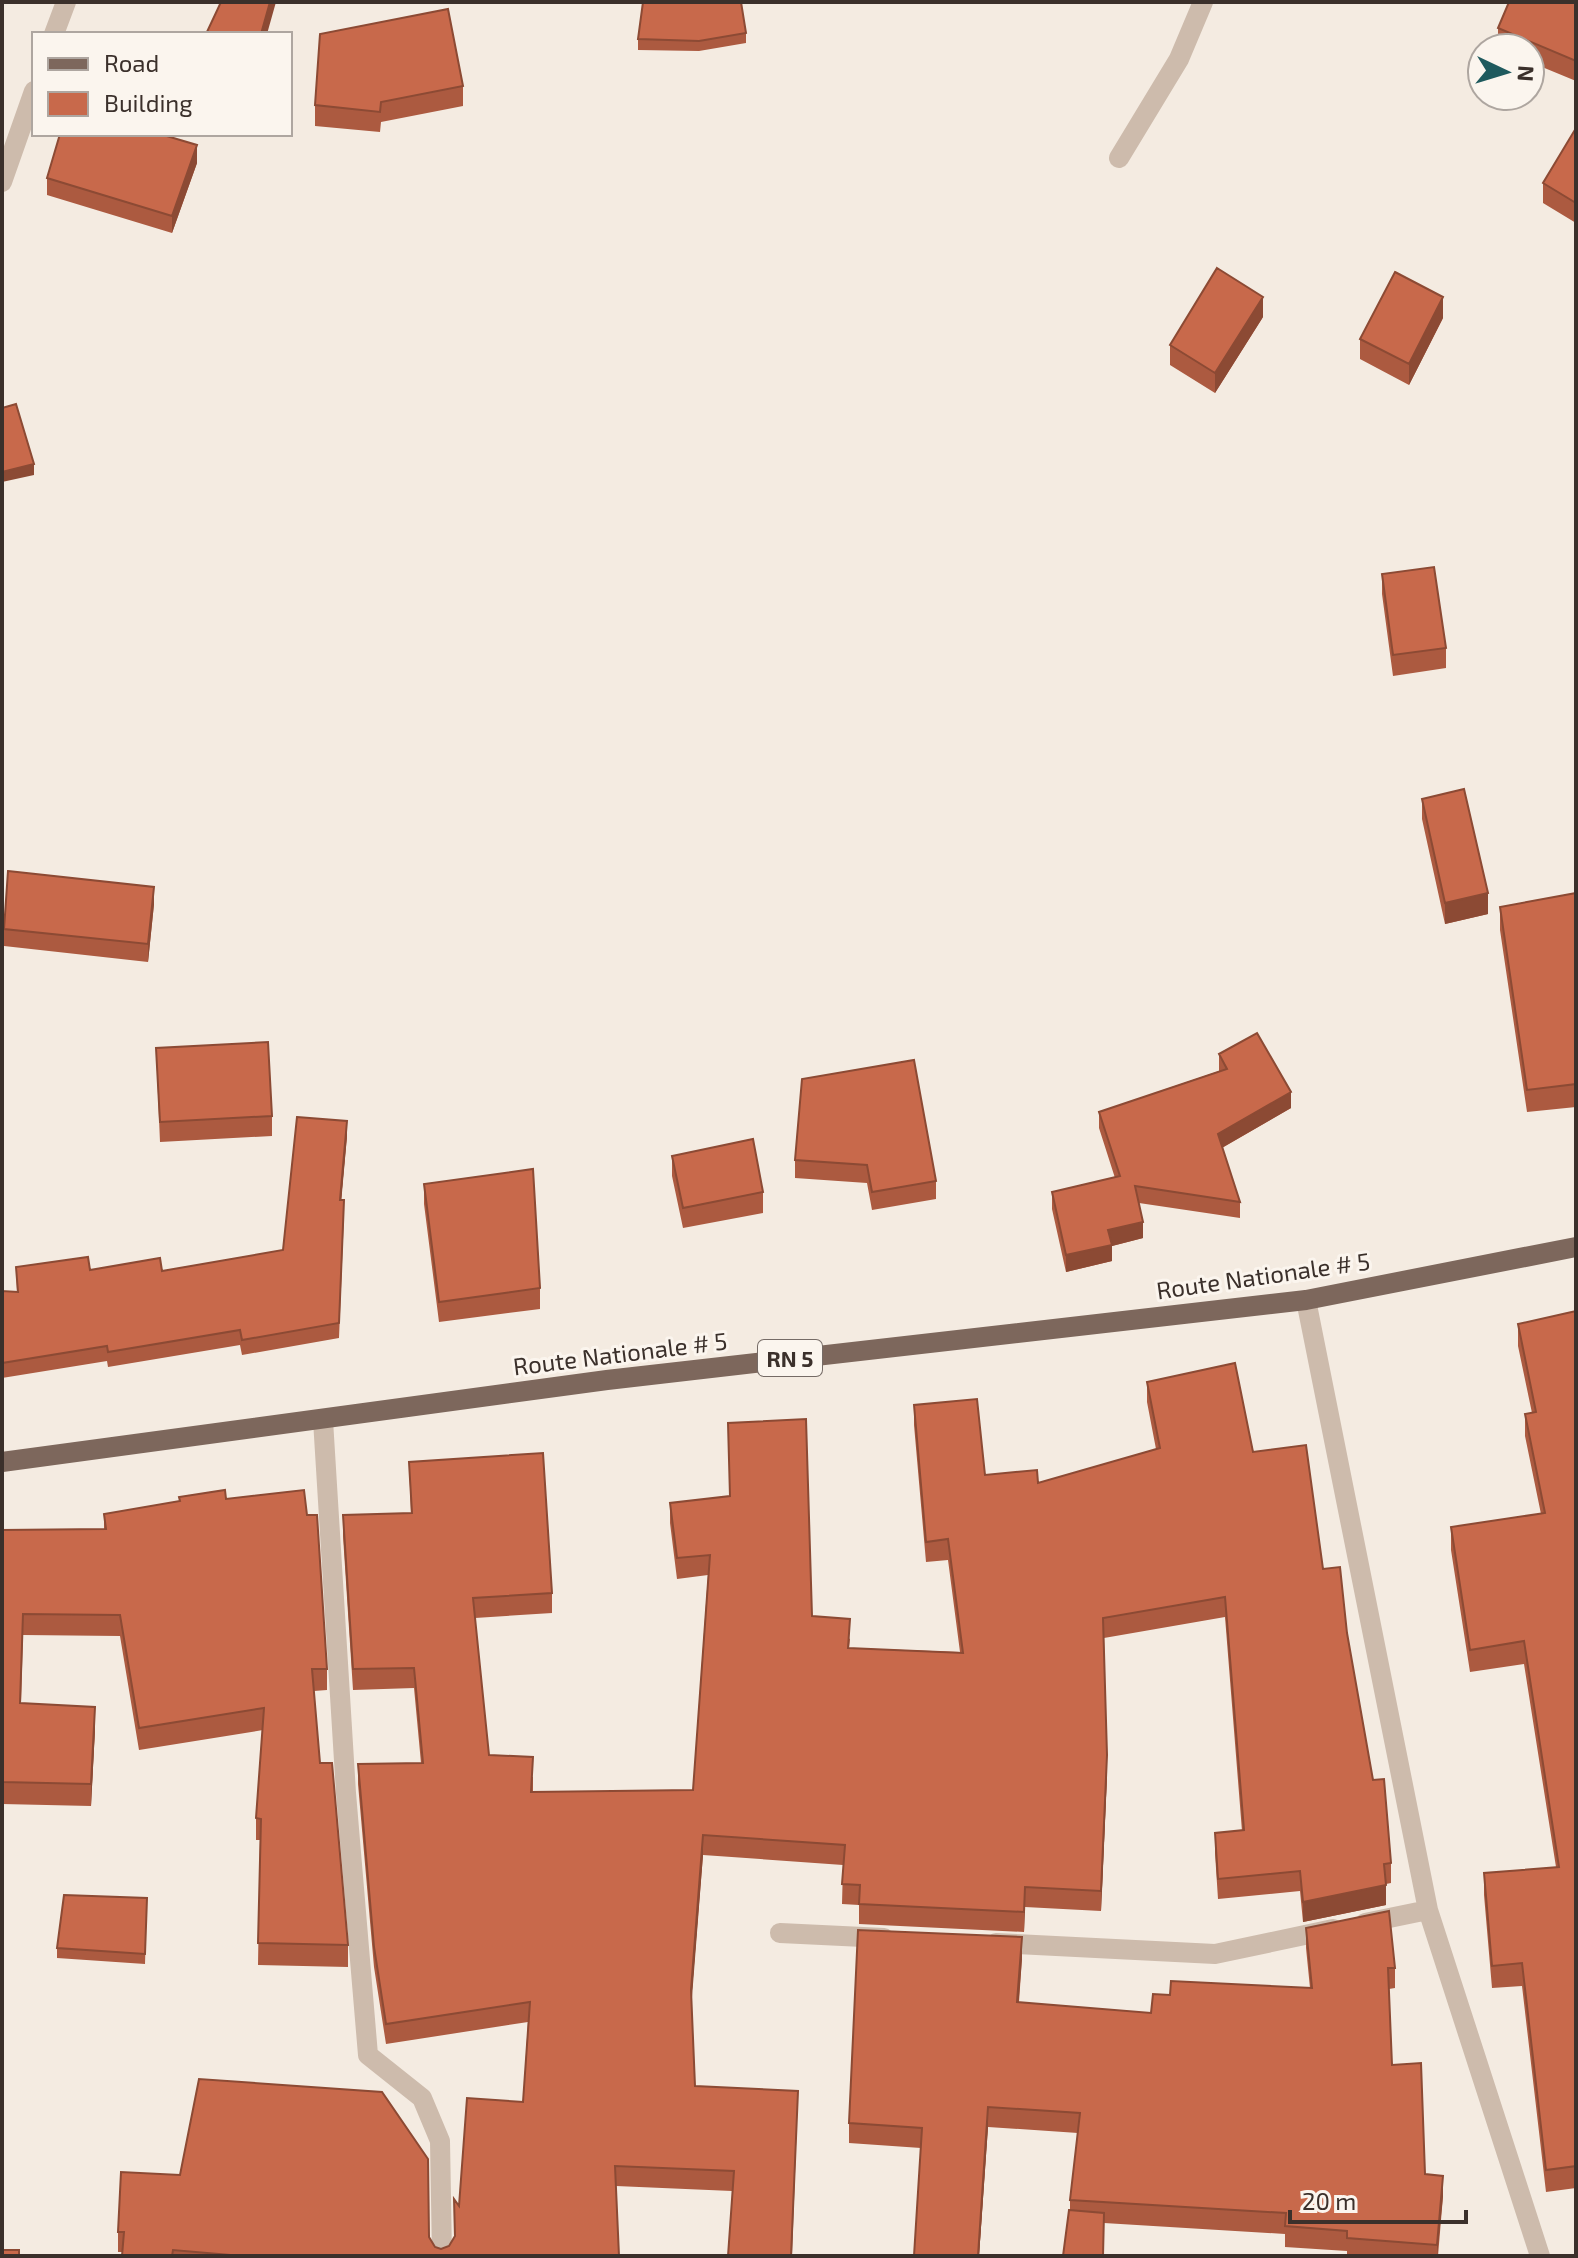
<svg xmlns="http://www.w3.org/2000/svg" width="1578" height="2258" font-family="'Exo 2',sans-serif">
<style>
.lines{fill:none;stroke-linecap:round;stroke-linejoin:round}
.minor{stroke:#cdbbac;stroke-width:20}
.major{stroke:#7d675c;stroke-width:20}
.wall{fill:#ac5a40}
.shaded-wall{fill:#8c4a34}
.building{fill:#c8694b;stroke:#8c4a34;stroke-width:2}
.labels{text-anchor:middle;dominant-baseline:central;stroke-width:6;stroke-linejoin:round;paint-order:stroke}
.shield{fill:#fbf5ee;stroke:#756b66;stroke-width:2}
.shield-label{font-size:22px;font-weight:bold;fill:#3b302b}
.street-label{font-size:24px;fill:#3b302b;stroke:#fbf5ee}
</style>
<rect width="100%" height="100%" fill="#f4ebe1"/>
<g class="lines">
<path class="minor" d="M 54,34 L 66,2
M 1119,158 L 1179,59 L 1203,2
M 2,182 L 34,91
M 1306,1300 L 1428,1910 L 1540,2256
M 323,1420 L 346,1793 L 368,2055 L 422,2098 L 440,2141 L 442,2256
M 1365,1923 L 1428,1910
M 780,1933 L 884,1938
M 996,1943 L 1215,1954 L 1333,1929"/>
<path class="major" d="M 2,1462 L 607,1380 L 1306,1300 L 1576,1247"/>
</g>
<path class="wall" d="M 1576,2 L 1576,81 L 1530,62 L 1530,48 L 1498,48 L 1498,28 Z
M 746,33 L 746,43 L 699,51 L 638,50 L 638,39 Z
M 463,86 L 463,106 L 381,122 L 380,132 L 315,126 L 315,105 Z
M 1576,128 L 1576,223 L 1543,203 L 1543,183 Z
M 197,163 L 172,233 L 47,195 L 47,178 Z
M 1263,317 L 1215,393 L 1170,365 L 1170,345 Z
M 1443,318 L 1409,385 L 1360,359 L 1360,339 Z
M 1382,574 L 1446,648 L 1446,668 L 1393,676 L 1382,594 Z
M 1422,799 L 1488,914 L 1445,924 L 1422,819 Z
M 1576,893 L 1576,1107 L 1527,1112 L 1500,930 L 1500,907 Z
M 154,904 L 148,962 L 4,946 L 4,929 Z
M 156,1048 L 272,1116 L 272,1136 L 160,1142 Z
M 1219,1054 L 1291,1108 L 1222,1148 L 1240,1202 L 1240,1218 L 1139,1203 L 1143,1238 L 1112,1246 L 1112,1261 L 1066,1272 L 1052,1209 L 1052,1192 L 1115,1178 L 1099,1128 L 1099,1112 L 1219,1071 Z
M 802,1079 L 936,1181 L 936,1199 L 872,1210 L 867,1183 L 795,1178 L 795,1160 Z
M 347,1136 L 341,1200 L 344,1215 L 339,1338 L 242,1355 L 240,1345 L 108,1367 L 107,1361 L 2,1378 L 2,1291 L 17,1292 L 16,1267 L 90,1270 L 162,1271 L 283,1250 Z
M 672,1156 L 763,1192 L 763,1213 L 683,1228 L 672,1176 Z
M 424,1184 L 540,1288 L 540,1309 L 439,1322 L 424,1204 Z
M 1576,1311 L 1576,2188 L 1546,2192 L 1522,1986 L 1492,1988 L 1484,1895 L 1484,1873 L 1556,1867 L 1524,1664 L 1470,1672 L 1451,1550 L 1451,1527 L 1541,1514 L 1525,1436 L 1525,1414 L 1532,1413 L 1518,1346 L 1518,1324 Z
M 1147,1382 L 1253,1452 L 1323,1569 L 1347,1633 L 1373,1780 L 1391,1863 L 1391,1883 L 1386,1884 L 1386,1905 L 1303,1922 L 1300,1891 L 1218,1899 L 1215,1853 L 1215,1833 L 1242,1831 L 1225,1617 L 1104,1638 L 1107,1775 L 1101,1911 L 1025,1907 L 1024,1932 L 859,1924 L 859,1905 L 842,1904 L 843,1865 L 703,1855 L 691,2003 L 695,2086 L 798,2111 L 732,2191 L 616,2186 L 619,2256 L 122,2256 L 123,2252 L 118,2252 L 118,2232 L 429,2237 L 435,2247 L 441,2249 L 449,2246 L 455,2237 L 459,2206 L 523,2102 L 528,2022 L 386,2044 L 374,1967 L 358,1784 L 358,1764 L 421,1763 L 414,1688 L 353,1690 L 343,1536 L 343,1515 L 411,1514 L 409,1462 L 552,1593 L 552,1613 L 475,1618 L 489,1755 L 533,1777 L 533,1792 L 693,1790 L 708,1575 L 677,1579 L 670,1523 L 670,1503 L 730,1496 L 728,1423 L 812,1616 L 850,1639 L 849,1648 L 960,1652 L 948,1560 L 926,1562 L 914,1425 L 914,1405 L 985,1475 L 1038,1483 L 1156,1449 L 1147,1402 Z
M 179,1497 L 226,1499 L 327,1669 L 327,1690 L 314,1691 L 320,1763 L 348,1945 L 348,1967 L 258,1965 L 260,1840 L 256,1840 L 256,1818 L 263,1730 L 139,1750 L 120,1636 L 23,1635 L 21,1703 L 95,1729 L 91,1806 L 2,1804 L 2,1530 L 104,1529 L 104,1514 L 179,1501 Z
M 147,1898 L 145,1964 L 57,1958 L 57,1948 Z
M 1306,1928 L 1395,1968 L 1395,1988 L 1389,1989 L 1392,2065 L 1425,2174 L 1443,2196 L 1438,2256 L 1347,2256 L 1347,2251 L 1285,2247 L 1285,2234 L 1104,2223 L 1103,2256 L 1063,2256 L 1070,2210 L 1070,2200 L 1078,2133 L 988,2127 L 979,2256 L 914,2256 L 921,2148 L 849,2143 L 849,2123 L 1022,1958 L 1019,2002 L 1151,2013 L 1170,1995 L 1310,1988 L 1306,1948 Z"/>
<path class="shaded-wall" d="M 270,2 L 276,2 L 267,34 L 261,34 Z
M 197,145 L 197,163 L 172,233 L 172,216 Z
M 1263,297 L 1263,317 L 1215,393 L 1215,373 Z
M 1443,297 L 1443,318 L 1409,385 L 1409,364 Z
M 34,464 L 34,475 L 2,482 L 2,472 Z
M 154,887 L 154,904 L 148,962 L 148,944 Z
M 1488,893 L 1488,914 L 1445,924 L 1445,903 Z
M 1291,1092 L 1291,1108 L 1218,1150 L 1218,1134 Z
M 347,1121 L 347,1136 L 340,1215 L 340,1200 Z
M 1143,1222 L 1143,1238 L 1112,1246 L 1112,1261 L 1066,1272 L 1066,1255 L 1108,1230 Z
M 95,1707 L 95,1729 L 91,1806 L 91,1784 Z
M 1107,1755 L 1107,1775 L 1101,1911 L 1101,1891 Z
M 703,1835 L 703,1855 L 691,2010 L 691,1990 Z
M 1386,1885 L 1386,1905 L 1303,1922 L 1303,1902 Z
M 1025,1887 L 1025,1907 L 1024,1932 L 1024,1912 Z
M 1022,1937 L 1022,1958 L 1017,2022 L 1017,2002 Z
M 798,2091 L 792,2256 L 791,2256 Z
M 988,2107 L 988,2127 L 979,2256 L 978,2256 Z
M 1443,2176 L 1443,2196 L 1437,2256 L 1437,2245 Z"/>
<path class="building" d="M 221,2 L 270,2 L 261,34 L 206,34 Z
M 643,2 L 741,2 L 746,33 L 699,41 L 638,39 Z
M 1509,2 L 1576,2 L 1576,61 L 1498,28 Z
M 448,9 L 463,86 L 381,102 L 380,112 L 315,105 L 320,34 Z
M 1576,128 L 1576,203 L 1543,183 Z
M 60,134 L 160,134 L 197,145 L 172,216 L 47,178 Z
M 1217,268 L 1263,297 L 1215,373 L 1170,345 Z
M 1395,272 L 1443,297 L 1409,364 L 1360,339 Z
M 16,404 L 34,464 L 2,472 L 2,408 Z
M 1434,567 L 1446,648 L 1393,655 L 1382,574 Z
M 1464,789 L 1488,893 L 1445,903 L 1422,799 Z
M 8,871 L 154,887 L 148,944 L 4,929 Z
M 1576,893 L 1576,1084 L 1527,1090 L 1500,907 Z
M 1257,1033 L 1291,1092 L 1218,1134 L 1240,1202 L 1135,1186 L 1143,1222 L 1108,1230 L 1112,1245 L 1066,1255 L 1052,1192 L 1120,1176 L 1099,1112 L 1227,1069 L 1219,1054 Z
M 268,1042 L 272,1116 L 160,1122 L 156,1048 Z
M 914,1060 L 936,1181 L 872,1192 L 867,1165 L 795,1160 L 802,1079 Z
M 297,1117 L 347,1121 L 340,1200 L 344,1200 L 339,1323 L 242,1340 L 240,1330 L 108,1352 L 107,1346 L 2,1363 L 2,1291 L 18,1292 L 16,1267 L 88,1257 L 90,1270 L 160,1258 L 162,1271 L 283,1250 Z
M 753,1139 L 763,1192 L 683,1208 L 672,1156 Z
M 533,1169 L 540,1288 L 439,1302 L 424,1184 Z
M 1576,1311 L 1576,2166 L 1546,2170 L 1522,1963 L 1492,1966 L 1484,1873 L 1559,1867 L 1524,1641 L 1470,1650 L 1451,1527 L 1545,1513 L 1525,1414 L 1536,1412 L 1518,1324 Z
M 1235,1363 L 1253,1452 L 1306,1445 L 1323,1569 L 1340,1567 L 1347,1633 L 1373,1780 L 1384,1779 L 1391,1863 L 1384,1864 L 1386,1885 L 1303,1902 L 1300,1871 L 1218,1879 L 1215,1833 L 1244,1830 L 1225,1597 L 1103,1618 L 1107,1755 L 1101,1891 L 1025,1887 L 1024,1912 L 859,1904 L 860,1885 L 842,1884 L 845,1845 L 703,1835 L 691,1990 L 695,2086 L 798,2091 L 791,2256 L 728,2256 L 734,2171 L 615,2166 L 619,2256 L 242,2256 L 173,2250 L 172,2256 L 122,2256 L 124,2232 L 118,2232 L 121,2172 L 180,2175 L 199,2079 L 382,2092 L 428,2159 L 429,2237 L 435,2247 L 441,2249 L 449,2246 L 455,2236 L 454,2199 L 459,2206 L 467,2098 L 523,2102 L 530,2002 L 386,2024 L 374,1947 L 358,1764 L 423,1763 L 414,1668 L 353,1669 L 343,1515 L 412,1513 L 409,1462 L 543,1453 L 552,1593 L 473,1598 L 489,1755 L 533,1757 L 531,1792 L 693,1790 L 710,1555 L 677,1558 L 670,1503 L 730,1496 L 728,1423 L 806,1419 L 812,1616 L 850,1619 L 848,1648 L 963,1653 L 948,1539 L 926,1542 L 914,1405 L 977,1399 L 985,1475 L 1037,1470 L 1038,1483 L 1160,1448 L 1147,1382 Z
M 225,1490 L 226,1499 L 304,1490 L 307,1515 L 317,1515 L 327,1669 L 312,1669 L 320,1763 L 332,1763 L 348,1945 L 258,1943 L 261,1819 L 256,1818 L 264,1708 L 139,1728 L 120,1615 L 23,1614 L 20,1703 L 95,1707 L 91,1784 L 2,1782 L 2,1530 L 106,1529 L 104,1514 L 180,1501 L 179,1497 Z
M 64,1895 L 147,1898 L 145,1954 L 57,1948 Z
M 1389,1911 L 1395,1968 L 1388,1968 L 1392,2065 L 1421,2063 L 1425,2174 L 1443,2176 L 1437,2245 L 1347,2238 L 1347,2231 L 1285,2226 L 1286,2213 L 1070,2200 L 1080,2113 L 988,2107 L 978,2256 L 914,2256 L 922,2128 L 849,2123 L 858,1930 L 1022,1937 L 1017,2002 L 1151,2013 L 1153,1994 L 1170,1995 L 1171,1981 L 1312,1988 L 1306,1928 Z
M 1069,2210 L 1104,2213 L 1103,2256 L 1063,2256 Z
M 2,2250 L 19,2250 L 19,2256 L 2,2256 Z"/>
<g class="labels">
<rect class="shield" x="758" y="1340" width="64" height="36" rx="6"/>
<g class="shield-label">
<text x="790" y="1358">RN 5</text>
</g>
<g class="street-label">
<text transform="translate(1263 1275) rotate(-8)">Route Nationale # 5</text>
<text transform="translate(620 1353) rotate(-7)">Route Nationale # 5</text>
</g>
</g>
<rect width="1578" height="2258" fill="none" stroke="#3b302b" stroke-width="8"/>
<rect x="32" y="32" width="260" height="104" fill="#fbf5ee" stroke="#aea6a0" stroke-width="2"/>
<rect x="48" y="58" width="40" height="12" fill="#7d675c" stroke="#aea6a0" stroke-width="2"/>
<text x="104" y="72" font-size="24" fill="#3b302b">Road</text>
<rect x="48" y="92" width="40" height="24" fill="#c8694b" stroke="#aea6a0" stroke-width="2"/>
<text x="104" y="112" font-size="24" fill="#3b302b">Building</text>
<g transform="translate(1506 72) rotate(94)"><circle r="38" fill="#fbf5ee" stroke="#aea6a0" stroke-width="2"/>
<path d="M0-6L14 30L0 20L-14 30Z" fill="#1f5a5e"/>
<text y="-12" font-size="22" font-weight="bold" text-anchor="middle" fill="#3b302b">N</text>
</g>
<path d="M1290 2210v12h176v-12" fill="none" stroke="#3b302b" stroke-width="4"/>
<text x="1302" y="2210" font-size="24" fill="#3b302b" stroke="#fbf5ee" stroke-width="6" paint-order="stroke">20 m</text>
</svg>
